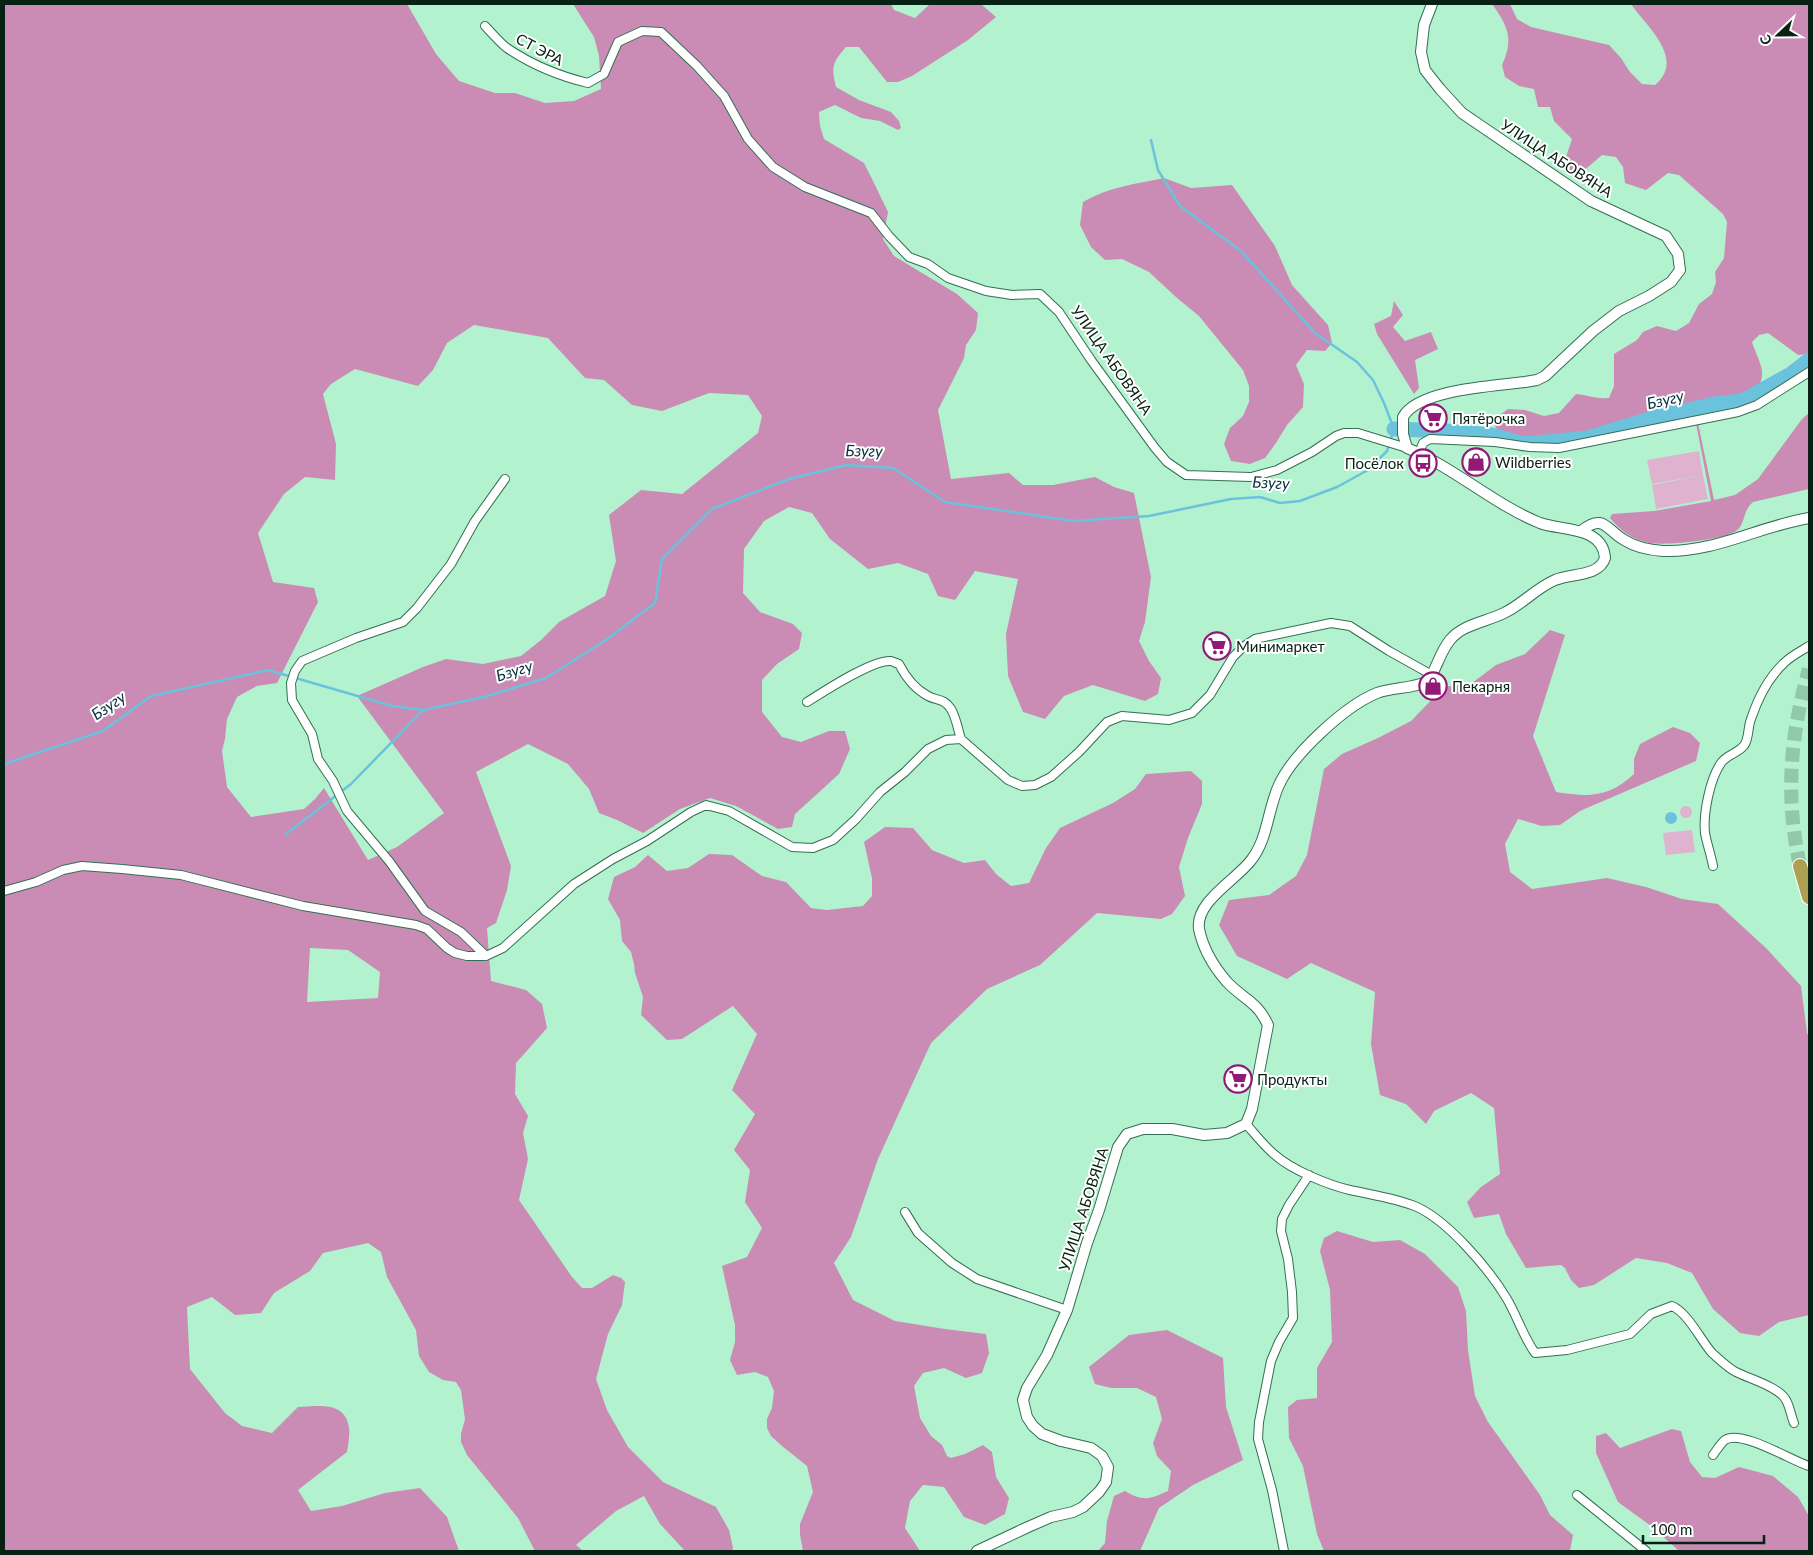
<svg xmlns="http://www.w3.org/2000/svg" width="1813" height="1555" font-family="Lato,sans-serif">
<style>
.green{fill:#dfb3cf}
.forest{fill:#ca8cb5;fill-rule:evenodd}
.water{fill:#6bc2dd}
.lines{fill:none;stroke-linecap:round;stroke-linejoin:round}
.stream{stroke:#6bc2dd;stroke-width:2.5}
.river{stroke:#6bc2dd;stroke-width:15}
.trunk-tunnel{stroke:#91c8aa;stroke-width:14;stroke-dasharray:14 7;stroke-linecap:butt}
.minor-casing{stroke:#336f51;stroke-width:10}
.tertiary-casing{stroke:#336f51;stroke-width:12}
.trunk-casing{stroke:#fff;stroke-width:16}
.minor{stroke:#fff;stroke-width:8}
.tertiary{stroke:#fff;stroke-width:10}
.trunk{stroke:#aea052;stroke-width:14}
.labels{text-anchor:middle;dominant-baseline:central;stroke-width:4;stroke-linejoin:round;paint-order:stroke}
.street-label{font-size:15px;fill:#082115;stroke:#fff}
.poi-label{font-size:15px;fill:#082115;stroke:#fff;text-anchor:start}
.water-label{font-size:16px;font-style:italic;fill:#05303c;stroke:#fff}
</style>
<rect width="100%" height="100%" fill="#b3f2cf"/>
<path class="green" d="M 1699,451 L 1703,475 L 1652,484 L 1647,460 Z
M 1703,475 L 1708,499 L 1656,509 L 1652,485 Z
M1680 812a6 6 0 1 1 12 0a6 6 0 1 1-12 0Z
M 1692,830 L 1695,852 L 1666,855 L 1663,833 Z"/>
<path class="forest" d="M 4,4 L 407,4 L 436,54 L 459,81 L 495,93 L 515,93 L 545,103 L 574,101 L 601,89 L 599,56 L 594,37 L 573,4 L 891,4 L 894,10 L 915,18 L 930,4 L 981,4 L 996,17 L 968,40 L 912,76 L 898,82 L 887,82 L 859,47 L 846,47 C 832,63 831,67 836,87 L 859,100 L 891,112 L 899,121 L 901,128 L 898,130 L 880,121 L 861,118 L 835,105 L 819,112 L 820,126 L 824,139 L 864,163 L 874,183 L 888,212 L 883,239 L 894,256 L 957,294 L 978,313 L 976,330 L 966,345 L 964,358 L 938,410 L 951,479 L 1009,473 L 1023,485 L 1053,485 L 1095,477 L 1114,487 L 1134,493 L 1151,577 L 1145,622 L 1139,641 L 1149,661 L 1161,678 L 1158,694 L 1145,701 L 1093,685 L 1064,696 L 1045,719 L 1023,712 L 1008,676 L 1006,634 L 1018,579 L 975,571 L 955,600 L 938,596 L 928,574 L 898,563 L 868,569 L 830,539 L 812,513 L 789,507 L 764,521 L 744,549 L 743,593 L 760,612 L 793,624 L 802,633 L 799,649 L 777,664 L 762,680 L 762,712 L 782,737 L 801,742 L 829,731 L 845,731 L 850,749 L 839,774 L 795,814 L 792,827 L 778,829 L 736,806 L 710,798 L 680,809 L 643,833 L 617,820 L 599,813 L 589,789 L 568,764 L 528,744 L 476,772 L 511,866 L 507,890 L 496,923 L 487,928 L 491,981 L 526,990 L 542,1004 L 547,1028 L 516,1063 L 515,1094 L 528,1116 L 523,1133 L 528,1159 L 519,1200 L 572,1277 L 582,1288 L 592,1288 L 613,1275 L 621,1278 L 625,1282 L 622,1305 L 608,1334 L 596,1379 L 607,1410 L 628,1447 L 663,1482 L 716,1507 L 729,1530 L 733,1548 L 732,1551 L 685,1551 L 660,1524 L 644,1496 L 616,1511 L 576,1545 L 583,1551 L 535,1551 L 518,1518 L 467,1455 L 461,1442 L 461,1434 L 465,1419 L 461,1390 L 456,1382 L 443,1380 L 429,1372 L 419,1356 L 416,1330 L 387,1277 L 381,1252 L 368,1243 L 323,1253 L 310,1271 L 274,1293 L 261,1313 L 235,1315 L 212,1297 L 187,1307 L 190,1369 L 225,1413 L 242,1426 L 272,1433 L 298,1407 C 318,1406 346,1401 349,1428 C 350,1436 348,1445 347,1452 L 298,1490 L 311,1511 L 342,1506 L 385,1493 L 420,1488 L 447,1517 L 459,1551 L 4,1551 ZM 474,325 L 548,338 L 585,378 L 604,380 L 632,405 L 662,411 L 709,393 L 748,395 L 762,416 L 758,433 L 682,494 L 641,490 L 609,515 L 616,561 L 605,596 L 559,622 L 541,640 L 521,656 L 483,664 L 446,659 L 423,667 L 357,696 L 444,813 L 397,847 L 368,860 L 324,788 L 315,799 L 304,809 L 251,817 L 227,787 L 222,751 L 225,739 L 227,719 L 237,697 L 257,686 L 277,683 L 318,602 L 314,588 L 273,582 L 258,533 L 284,494 L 305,477 L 335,480 L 336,444 L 323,394 L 331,384 L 355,369 L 418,386 L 433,370 L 447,343 ZM 310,948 L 348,950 L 380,972 L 378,998 L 307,1002 Z
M 1492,4 L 1510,4 L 1517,19 L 1531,27 L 1609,45 L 1621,58 L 1630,72 L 1642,84 L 1655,85 C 1686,59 1647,27 1631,4 L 1809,4 L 1809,354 L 1798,355 L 1768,333 L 1759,335 L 1752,342 C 1755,352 1763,366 1762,375 C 1761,402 1716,405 1696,413 L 1714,500 L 1735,495 L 1758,479 L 1802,419 L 1809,413 L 1809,489 L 1753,502 C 1742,511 1746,524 1736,531 C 1723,540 1660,547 1645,542 C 1630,538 1620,530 1610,518 L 1612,514 L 1654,511 L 1711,501 L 1694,413 L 1636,426 L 1607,436 L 1565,444 L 1528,445 L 1500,439 L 1493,420 L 1508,409 L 1525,410 L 1544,416 L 1559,413 L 1576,394 C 1588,395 1596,399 1609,398 L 1614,386 L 1614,354 L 1637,340 L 1643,332 L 1657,326 L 1676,331 L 1689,323 L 1699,304 L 1712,294 L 1716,282 L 1715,272 L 1724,258 L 1727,222 L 1723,214 L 1679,175 L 1668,173 L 1646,190 L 1625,183 L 1623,167 L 1616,157 L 1602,155 L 1581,173 L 1571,173 L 1566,157 L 1572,139 L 1554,121 L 1550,107 L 1538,107 L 1534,89 L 1519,86 L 1505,77 L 1502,65 C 1514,39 1508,26 1492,4 Z
M 1164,178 L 1191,188 L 1232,185 L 1275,246 L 1292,285 L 1328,325 L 1332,343 L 1325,351 L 1307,350 L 1296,365 L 1304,384 L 1303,407 L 1287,425 L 1276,443 L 1265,458 L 1250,464 L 1231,461 L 1224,444 L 1230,428 L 1243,416 L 1249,402 L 1249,386 L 1243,370 L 1199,316 L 1177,298 L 1149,272 L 1122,259 L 1105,260 L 1091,247 L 1080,225 L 1083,202 C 1108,187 1135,184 1164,178 Z
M 1394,301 L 1403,315 L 1393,327 L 1405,341 L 1431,332 L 1438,349 L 1415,360 L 1419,388 L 1414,394 L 1377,334 L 1374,324 L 1391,316 Z
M 1550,630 L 1565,635 L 1533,736 L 1556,792 C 1589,797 1608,798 1634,774 L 1634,759 L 1640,744 L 1673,727 L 1690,733 L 1700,743 L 1696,761 L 1580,811 L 1560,825 L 1542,826 L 1518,819 L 1505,844 L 1510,872 L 1532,889 L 1607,878 L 1646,887 L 1682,899 L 1718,904 L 1766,948 L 1801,986 L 1807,1033 L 1809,1037 L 1809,1315 L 1779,1322 L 1759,1336 L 1740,1333 L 1713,1309 L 1692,1273 L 1667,1263 L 1636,1258 L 1594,1285 L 1579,1288 L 1571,1280 L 1565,1268 L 1561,1265 L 1526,1268 L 1506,1234 L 1499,1214 L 1474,1218 L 1467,1202 L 1481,1187 L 1500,1174 L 1494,1108 L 1471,1093 L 1434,1111 L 1426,1124 L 1406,1104 L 1380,1095 L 1371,1044 L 1375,992 L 1311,963 L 1287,979 L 1237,956 L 1219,925 L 1229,900 L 1269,895 L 1296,876 L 1307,855 L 1324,769 L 1342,754 L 1378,738 L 1411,721 L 1444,687 L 1472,683 L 1496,665 L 1525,654 Z
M 1191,771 L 1202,781 L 1202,804 L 1188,838 L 1179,867 L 1185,896 L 1172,914 L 1161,919 L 1097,913 L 1040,965 L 987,989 L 931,1043 L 878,1159 L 851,1237 L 834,1263 L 853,1300 L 895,1321 L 945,1329 L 986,1334 L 989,1353 L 982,1373 L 966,1378 L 944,1368 L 923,1373 L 914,1386 L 920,1418 L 931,1436 L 942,1445 L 947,1456 L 951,1458 L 965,1454 L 983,1445 L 992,1452 L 996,1477 L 1009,1498 L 1005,1514 L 985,1525 L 964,1517 L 944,1487 L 923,1485 L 910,1501 L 905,1528 L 920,1551 L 803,1551 L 800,1535 L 800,1524 L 813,1492 L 807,1466 L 782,1446 L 771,1436 L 767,1428 L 767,1419 L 772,1408 L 774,1391 L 768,1377 L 755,1372 L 737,1375 L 730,1360 L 735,1342 L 735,1325 L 722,1266 L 747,1257 L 762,1228 L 745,1202 L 750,1170 L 734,1150 L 755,1114 L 732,1090 L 757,1034 L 733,1006 L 682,1039 L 667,1040 L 641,1015 L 643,997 L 635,973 L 634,964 L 631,952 L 622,941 L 620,920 L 608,899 L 614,877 L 635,867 L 648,855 L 667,871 L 688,868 L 709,854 L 732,855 L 762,876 L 786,882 L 811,908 L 827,910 L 863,906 L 872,896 L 872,878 L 864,842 L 885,827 L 913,828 L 932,850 L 964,863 L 985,860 L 996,874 L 1011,886 L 1029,883 L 1046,848 L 1060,828 L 1113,803 L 1135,789 L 1146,774 Z
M 1337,1231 L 1373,1242 L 1400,1240 L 1425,1254 L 1458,1287 L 1466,1311 L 1468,1350 L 1475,1396 L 1488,1422 L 1540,1495 L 1550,1515 L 1573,1535 L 1570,1551 L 1324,1551 L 1317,1534 L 1303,1466 L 1289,1438 L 1288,1407 L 1297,1400 L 1317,1398 L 1317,1368 L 1332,1342 L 1330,1290 L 1320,1251 L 1324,1238 Z
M 1167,1330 L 1223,1358 L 1226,1407 L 1243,1460 L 1193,1485 L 1159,1508 L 1140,1551 L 1098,1551 L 1105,1543 L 1107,1521 L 1114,1496 L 1125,1491 C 1143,1502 1150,1499 1168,1491 L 1171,1471 L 1157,1456 L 1153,1443 L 1162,1419 L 1156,1397 L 1137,1388 L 1111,1388 L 1095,1384 L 1089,1367 L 1129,1335 Z
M 1672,1429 L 1681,1431 L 1690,1462 L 1702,1477 L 1715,1478 L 1739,1467 L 1773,1476 L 1798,1497 L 1809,1516 L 1809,1551 L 1679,1551 L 1651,1526 L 1618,1502 L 1596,1453 L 1596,1436 L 1606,1433 L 1620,1448 Z"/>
<path class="water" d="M1665 818a6 6 0 1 1 12 0a6 6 0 1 1-12 0Z"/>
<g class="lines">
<path class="stream" d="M 4,764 L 103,731 L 151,696 L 268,670 L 392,706 L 423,710 L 484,697 L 546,678 L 606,640 L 655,603 L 662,559 L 712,509 L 789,479 L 846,465 L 893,468 L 945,502 L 1073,521 L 1149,516 L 1231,499 L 1260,497 L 1280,503 L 1300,501 L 1337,487 L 1368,470 L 1387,451 L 1394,429 L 1384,403 L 1373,380 L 1357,362 L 1315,333 L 1241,251 L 1180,206 L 1158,170 L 1151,140
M 286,834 L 351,784 L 423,710"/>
<path class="river" d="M 1394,429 L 1447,431 L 1492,435 L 1523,444 L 1588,438 L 1660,416 L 1715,404 L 1742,401 L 1791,374 L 1809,360"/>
<path class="trunk-tunnel" d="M 1800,866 C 1785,796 1790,737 1809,669"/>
<g class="minor-casing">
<path id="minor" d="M 485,26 C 492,33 499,42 507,48 C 532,65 559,76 588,83 L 604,74 L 618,42 L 642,31 L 661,32 L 697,66 L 724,96 L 748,139 L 773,167 L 805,187 L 871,213 L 889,236 L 909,257 L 928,264 L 948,278 L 986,291 L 1012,295 L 1040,294 L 1059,312 L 1091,360 L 1155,448 L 1167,462 L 1186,475 L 1251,477 L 1277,470 L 1312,452 L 1336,436 L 1344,433 L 1358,433 L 1407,448
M 1419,453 L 1423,443 L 1430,439 L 1495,442 L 1530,447 L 1559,448 L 1738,412 L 1757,405 L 1809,372
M 807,702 C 823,692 873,659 891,661 C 894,662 896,663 899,664 C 905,676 915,689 928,696 C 937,701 944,698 951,709 C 956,717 958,730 961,739
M 1713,866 C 1711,855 1707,844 1705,833 C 1703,813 1710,779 1721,763 C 1727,754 1740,753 1745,744 C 1749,737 1748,726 1751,719 C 1758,698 1768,678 1784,663 C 1791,656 1801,651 1809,646
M 4,891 L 36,882 L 63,870 L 82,866 L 122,869 L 181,875 L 303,906 L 416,925 L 427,929 L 447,948 L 455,953 L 467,956 L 486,956 L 503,948 L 574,884 L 613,859 L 647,841 L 691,812 L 706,805 L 729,811 L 792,847 L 813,848 L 833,840 L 856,819 L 880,792 L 905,772 L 928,749 L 946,740 L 961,739 L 1008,780 L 1022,786 L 1035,785 L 1051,777 L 1079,752 L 1107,722 L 1122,716 L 1169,720 L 1192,713 L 1210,695 L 1233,657 L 1243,647 L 1255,639 L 1331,623 L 1350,626 L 1389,651 L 1432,675
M 486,956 L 461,932 L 425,911 L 389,861 L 347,811 L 333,781 L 318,759 L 312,734 L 292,700 L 291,683 L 295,671 L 302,661 L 356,638 L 403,622 L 417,608 L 451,564 L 475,521 L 505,479
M 1246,1124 C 1255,1134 1264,1146 1275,1155 C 1292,1170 1328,1185 1350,1190 C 1372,1195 1396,1198 1417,1207 C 1448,1221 1489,1269 1507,1299 C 1517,1316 1523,1336 1535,1353 L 1567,1350 L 1630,1334 L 1651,1314 L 1672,1306 C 1688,1313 1700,1339 1712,1353 C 1719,1359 1728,1368 1736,1372 C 1750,1379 1779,1387 1786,1400 C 1790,1407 1791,1416 1794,1423
M 905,1212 L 918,1233 L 952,1263 L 977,1279 L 1067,1310
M 1713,1455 C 1716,1451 1721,1443 1725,1440 C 1741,1429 1792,1461 1809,1466
M 1577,1495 L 1646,1551
M 1284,1551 L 1272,1490 L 1258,1439 L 1259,1422 L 1271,1361 L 1279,1342 L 1293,1318 L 1292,1292 L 1288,1259 L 1281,1231 L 1282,1219 L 1289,1205 L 1309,1175"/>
</g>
<g class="tertiary-casing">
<path id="tertiary" d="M 1581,531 C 1605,512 1606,531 1626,541 C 1637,548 1650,550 1663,551 C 1714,553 1760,526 1809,518
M 977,1551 L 1028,1527 L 1051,1517 L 1073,1512 L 1083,1507 L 1099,1492 L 1106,1482 L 1108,1467 L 1102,1456 L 1091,1448 L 1061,1441 L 1042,1434 L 1033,1426 L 1027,1417 L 1023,1400 L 1027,1388 L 1047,1355 L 1067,1310 L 1087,1243 L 1099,1210 L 1118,1147 L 1127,1134 L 1143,1129 L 1172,1129 L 1204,1135 L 1227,1133 L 1246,1124 L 1252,1109 L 1268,1025 C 1257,1001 1243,999 1227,982 C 1214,967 1203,949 1199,929 C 1195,901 1238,879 1252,859 C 1268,838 1268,808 1279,785 C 1293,754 1345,706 1377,693 C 1393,687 1413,689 1428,681 C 1437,668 1440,652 1450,640 C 1463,624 1486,622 1504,613 C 1523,604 1536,588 1555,580 C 1571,573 1599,577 1605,558 C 1603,526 1562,531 1540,523 C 1493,504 1455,468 1407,448 L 1403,434 L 1403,417 C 1418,389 1496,386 1525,382 L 1537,380 L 1545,376 L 1593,331 L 1619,311 L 1649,296 L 1671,282 L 1680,270 L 1678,254 L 1666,236 L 1591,201 L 1462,113 L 1440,89 L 1425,70 L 1421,52 L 1424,25 L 1432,4"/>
</g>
<g class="trunk-casing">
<path id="trunk" d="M 1800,866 L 1809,897"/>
</g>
<use href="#minor" class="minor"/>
<use href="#tertiary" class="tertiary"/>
<use href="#trunk" class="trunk"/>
</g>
<defs>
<g id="supermarket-ring" transform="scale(1.4375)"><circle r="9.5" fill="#fff" stroke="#921976" stroke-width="1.5"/><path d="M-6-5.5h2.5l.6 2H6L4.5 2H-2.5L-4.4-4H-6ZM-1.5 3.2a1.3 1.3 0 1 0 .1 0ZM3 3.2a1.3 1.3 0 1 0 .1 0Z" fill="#921976"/></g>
<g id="shop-ring" transform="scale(1.4375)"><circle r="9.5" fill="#fff" stroke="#921976" stroke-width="1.5"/><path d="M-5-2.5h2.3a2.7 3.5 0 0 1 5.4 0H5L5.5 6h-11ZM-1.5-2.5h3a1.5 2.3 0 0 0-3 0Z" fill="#921976"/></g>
<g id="bus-ring" transform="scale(1.4375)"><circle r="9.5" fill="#fff" stroke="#921976" stroke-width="1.5"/><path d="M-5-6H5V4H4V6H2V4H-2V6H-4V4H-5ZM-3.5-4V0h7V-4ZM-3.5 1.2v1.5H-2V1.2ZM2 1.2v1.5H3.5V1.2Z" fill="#921976"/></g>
</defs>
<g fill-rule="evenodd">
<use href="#supermarket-ring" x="1433" y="418"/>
<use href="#shop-ring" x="1476" y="462"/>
<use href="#bus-ring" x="1423" y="463"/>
<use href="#supermarket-ring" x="1217" y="646"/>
<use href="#shop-ring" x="1433" y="686"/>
<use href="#supermarket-ring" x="1238" y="1079"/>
</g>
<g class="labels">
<g class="street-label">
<text transform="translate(540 49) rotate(28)">СТ ЭРА</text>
<text transform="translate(1557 158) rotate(33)">УЛИЦА АБОВЯНА</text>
<text transform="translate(1112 360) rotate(55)">УЛИЦА АБОВЯНА</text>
<text transform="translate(1083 1209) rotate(-72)">УЛИЦА АБОВЯНА</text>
</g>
<g class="poi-label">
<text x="1452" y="418">Пятёрочка</text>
<text x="1495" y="462">Wildberries</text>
<text x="1404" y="463" text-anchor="end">Посёлок</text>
<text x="1236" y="646">Минимаркет</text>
<text x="1452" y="686">Пекарня</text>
<text x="1257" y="1079">Продукты</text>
</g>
<g class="water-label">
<text transform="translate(1665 399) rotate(-13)">Бзугу</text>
<text transform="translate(864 450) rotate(1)">Бзугу</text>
<text transform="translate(1271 482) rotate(3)">Бзугу</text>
<text transform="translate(514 670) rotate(-17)">Бзугу</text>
<text transform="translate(108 705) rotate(-34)">Бзугу</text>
</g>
</g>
<rect width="1813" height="1555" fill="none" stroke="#082115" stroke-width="10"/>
<g transform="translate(1778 35) rotate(248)" stroke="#ffffff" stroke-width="4" paint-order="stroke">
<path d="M0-4L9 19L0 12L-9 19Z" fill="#082115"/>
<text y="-8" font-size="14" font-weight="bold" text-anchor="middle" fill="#082115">С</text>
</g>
<path d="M1643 1535v8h121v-8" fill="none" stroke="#082115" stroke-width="2.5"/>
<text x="1650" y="1535" font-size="15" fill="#082115" stroke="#ffffff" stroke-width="4" paint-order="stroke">100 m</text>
</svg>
